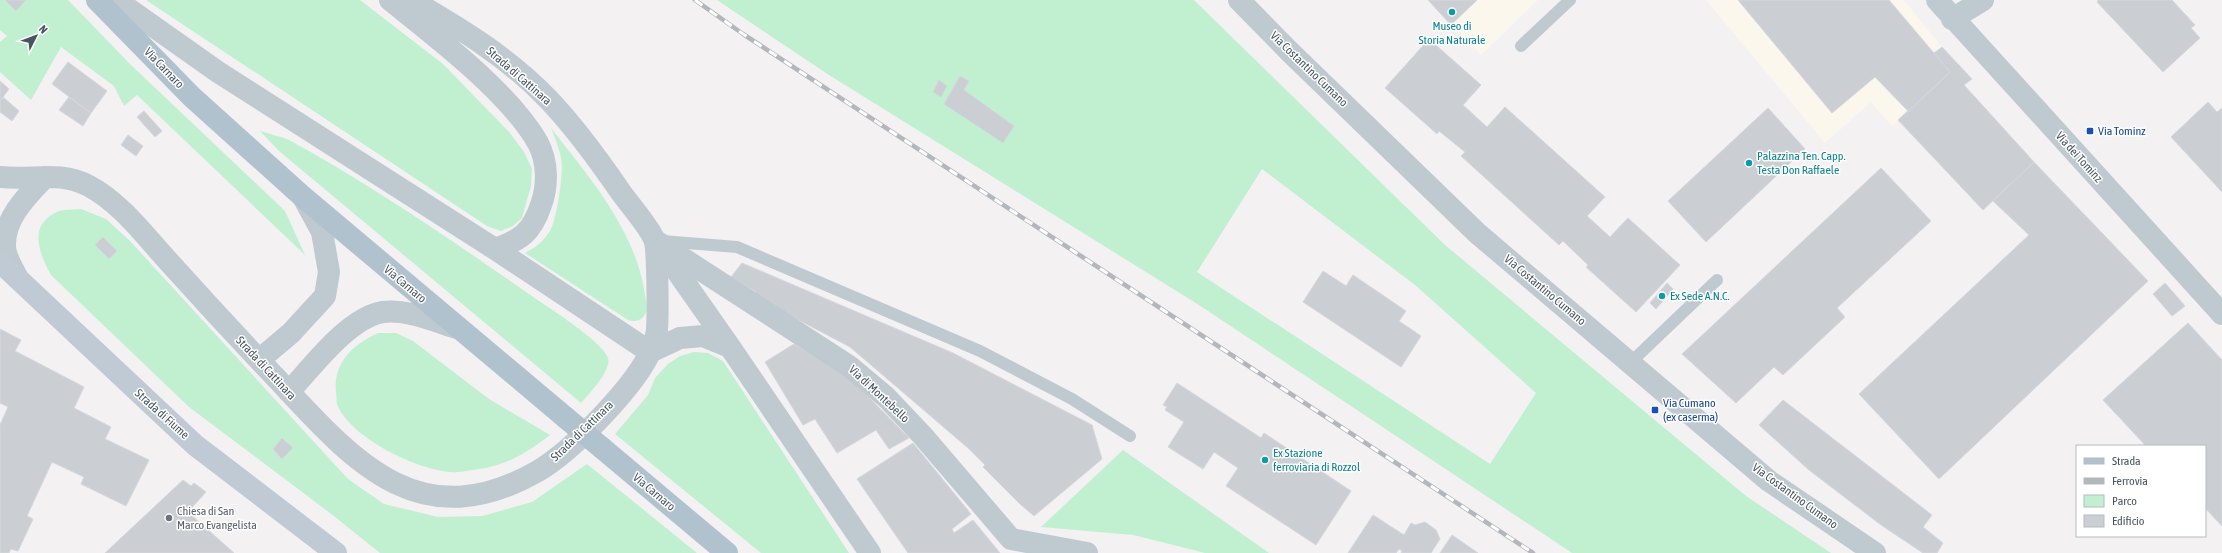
<svg xmlns="http://www.w3.org/2000/svg" width="2222" height="553" font-family="'Asap Condensed',sans-serif">
<style>
.commercial{fill:#fcf7ec}
.green{fill:#c0f0d0;fill-rule:evenodd}
.building{fill:#cbced3;stroke:#d5d7dc}
.lines{fill:none;stroke-linecap:round;stroke-linejoin:round}
.service{stroke:#bfc9d0;stroke-width:12}
.minor{stroke:#bfc9d0;stroke-width:22}
.tertiary{stroke:#bfc9d0;stroke-width:22}
.secondary{stroke:#bfcad4;stroke-width:22}
.primary{stroke:#b1c2cf;stroke-width:22}
.rail-casing{stroke:#b3b6bb;stroke-width:4.5}
.rail{stroke:#fff;stroke-width:3;stroke-dasharray:9;stroke-linecap:butt}
.primary-bridge{stroke:#b1c2cf;stroke-width:22}
.culture-dot{fill:#0f9aa8;stroke:#fff;stroke-width:1.5}
.transit-dot{fill:#1a4fb4;stroke:#fff;stroke-width:1.5}
.worship-dot{fill:#6b7280;stroke:#fff;stroke-width:1.5}
.labels{text-anchor:middle;dominant-baseline:central;stroke-width:3;stroke-linejoin:round;paint-order:stroke}
.culture-label{font-size:12px;fill:#0d838f;stroke:#fff;text-anchor:start}
.street-label{font-size:12px;fill:#48555f;stroke:#fff}
.transit-label{font-size:12px;fill:#164399;stroke:#fff;text-anchor:start}
.worship-label{font-size:12px;fill:#5b616d;stroke:#fff;text-anchor:start}
</style>
<rect width="100%" height="100%" fill="#f3f1f1"/>
<path class="commercial" d="M 1428,0 L 1538,0 L 1481,55 Z
M 1706,0 L 1904,0 L 1942,47 L 1934,53 L 1950,72 L 1892,126 L 1871,102 L 1825,143 Z"/>
<path class="green" d="M 0,0 L 68,0 L 131,65 L 285,211 L 305,255 L 137,95 L 124,106 L 114,86 L 61,47 L 31,100 L 0,72 L 0,42 L 7,36 L 0,30 Z
M 146,0 L 360,0 L 443,64 L 510,133 L 524,152 L 532,169 L 531,186 L 522,218 L 513,226 L 501,231 L 487,226 Z
M 717,0 L 1194,0 L 1445,245 L 1746,496 L 1831,553 L 1572,553 L 1199,305 L 829,75 ZM 1262,169 L 1415,285 L 1536,393 L 1490,464 L 1197,272 Z
M 551,128 C 590,178 636,231 645,295 C 646,302 649,310 644,316 C 640,321 634,322 628,320 L 525,253 C 535,248 544,241 550,231 C 557,218 564,172 561,158 C 559,148 555,138 551,128 Z
M 260,131 C 269,134 280,136 289,140 C 375,187 456,243 536,299 C 551,309 604,343 608,358 C 612,370 589,394 581,403 L 279,151 Z
M 81,209 L 106,219 L 130,241 L 348,479 L 384,504 L 438,517 L 482,516 L 532,502 L 587,464 L 697,553 L 380,553 L 330,513 L 189,407 L 51,275 C 39,253 27,224 59,211 C 65,209 74,210 81,209 Z
M 378,333 L 396,333 L 413,341 L 489,399 L 550,435 C 524,455 505,466 472,470 C 465,471 457,473 451,472 C 417,470 349,437 337,404 C 336,400 337,395 336,392 C 333,362 354,344 378,333 Z
M 694,352 L 708,353 L 723,361 L 849,553 L 761,553 L 615,434 L 648,395 L 655,378 L 668,364 L 680,356 Z
M 1123,450 L 1269,553 L 1205,553 L 1133,535 L 1041,527 Z"/>
<path class="building" d="M 5,0 L 26,0 L 16,11 Z
M 1428,0 L 1477,0 L 1451,25 Z
M 1738,0 L 1889,0 L 1950,72 L 1909,112 L 1875,77 L 1832,113 Z
M 2098,0 L 2172,0 L 2195,25 L 2191,28 L 2200,38 L 2163,72 L 2097,2 Z
M 1429,39 L 1481,85 L 1463,105 L 1487,127 L 1505,107 L 1605,197 L 1587,216 L 1610,237 L 1628,218 L 1680,265 L 1636,312 L 1586,267 L 1588,265 L 1563,241 L 1559,245 L 1461,156 L 1465,152 L 1439,131 L 1437,134 L 1385,88 Z
M 1942,47 L 1972,79 L 1964,85 L 2034,162 L 1983,210 L 1898,120 L 1950,72 L 1934,53 Z
M 68,62 L 107,91 L 91,113 L 52,84 Z
M 960,76 L 969,81 L 964,90 L 1014,126 L 1003,143 L 944,104 Z
M 939,80 L 947,86 L 941,97 L 933,92 Z
M 0,81 L 9,89 L 0,101 Z
M 3,97 L 19,111 L 12,121 L 0,112 L 0,101 Z
M 69,97 L 91,113 L 83,126 L 59,110 Z
M 2208,102 L 2217,112 L 2222,108 L 2222,192 L 2171,137 Z
M 1768,108 L 1805,149 L 1706,242 L 1668,201 Z
M 144,111 L 162,131 L 155,137 L 137,117 Z
M 128,135 L 143,146 L 136,156 L 121,145 Z
M 2034,162 L 2148,281 L 1939,479 L 1859,394 L 2029,235 L 1993,201 Z
M 1881,168 L 1931,221 L 1837,308 L 1845,317 L 1783,375 L 1774,367 L 1736,403 L 1682,354 Z
M 103,237 L 117,251 L 109,259 L 95,245 Z
M 742,263 L 953,353 L 1092,425 L 1102,459 L 1034,516 L 1020,504 L 983,467 L 985,465 L 968,448 L 850,347 L 753,296 L 756,292 L 731,277 Z
M 1323,271 L 1346,286 L 1353,275 L 1406,311 L 1399,321 L 1421,336 L 1401,367 L 1303,302 Z
M 1667,283 L 1673,289 L 1656,309 L 1650,303 Z
M 2165,283 L 2185,306 L 2172,316 L 2153,294 Z
M 2188,323 L 2222,360 L 2222,526 L 2205,508 L 2205,446 L 2146,446 L 2103,400 Z
M 0,329 L 21,340 L 15,351 L 84,387 L 74,408 L 111,427 L 105,439 L 149,460 L 126,506 L 81,484 L 84,477 L 52,462 L 27,516 L 33,519 L 18,551 L 11,549 L 9,553 L 0,553 L 0,425 L 8,407 L 0,403 Z
M 794,344 L 847,375 L 909,438 L 889,449 L 876,430 L 837,453 L 815,419 L 803,425 L 765,362 Z
M 1177,383 L 1261,438 L 1264,433 L 1351,491 L 1316,545 L 1226,486 L 1238,468 L 1214,452 L 1203,469 L 1168,447 L 1184,422 L 1165,410 L 1167,407 L 1163,405 Z
M 1783,400 L 1932,515 L 1923,527 L 1943,543 L 1937,553 L 1923,553 L 1881,525 L 1809,470 L 1759,425 Z
M 282,438 L 293,448 L 282,459 L 273,449 Z
M 913,443 L 971,514 L 952,529 L 954,533 L 973,520 L 1000,553 L 908,553 L 857,479 Z
M 183,480 L 191,486 L 194,483 L 206,492 L 188,512 L 234,553 L 105,553 Z
M 1373,515 L 1404,535 L 1411,523 L 1415,525 L 1425,522 L 1436,530 L 1440,539 L 1431,553 L 1401,553 L 1402,551 L 1399,549 L 1396,553 L 1348,553 Z
M 1452,535 L 1478,553 L 1440,553 Z"/>
<g class="lines">
<path class="service" d="M 1521,46 L 1570,0
M 662,241 L 737,247 L 980,351 L 1072,399 L 1130,436
M 1630,363 L 1717,280"/>
<path class="minor" d="M 1239,0 L 1290,52 L 1477,233 L 1769,481 L 1875,553
M 1937,0 L 2222,314
M 1952,19 L 1983,0
M 656,241 L 849,366 L 886,397 L 922,435 L 1011,539 L 1087,553"/>
<path class="tertiary" d="M 116,0 L 218,72 L 495,249 L 650,352 L 680,338 L 703,336 L 730,347
M 390,0 C 436,37 509,92 538,143 C 548,162 548,186 541,205 C 532,232 521,240 495,249
M 0,177 C 33,181 58,170 89,186 C 121,203 145,236 169,262 C 205,302 242,342 279,381 C 355,463 421,538 538,471 C 572,451 637,385 652,348 C 654,342 657,335 657,329 C 658,316 658,248 654,239 C 648,225 629,204 620,191 C 598,159 575,127 548,99 C 509,58 460,28 411,0
M 655,240 L 730,347 L 870,553
M 17,277 C 13,268 5,257 5,246 C 4,218 27,196 45,177
M 259,360 L 291,333 L 325,296 L 329,272 L 322,232 L 303,197
M 289,392 C 311,368 349,317 383,312 C 408,309 436,322 460,329"/>
<path class="secondary" d="M 0,262 L 195,445 L 336,553"/>
<path class="primary" d="M 97,0 L 192,97 L 302,196 L 566,418
M 602,448 L 727,553"/>
<g class="rail-casing">
<path id="rail" d="M 695,0 L 743,34 L 1533,553"/>
</g>
<use href="#rail" class="rail"/>
<path class="primary-bridge" d="M 566,418 L 602,448"/>
</g>
<g class="culture-dot">
<circle cx="1452" cy="12" r="4"/>
<circle cx="1749" cy="163" r="4"/>
<circle cx="1662" cy="296" r="4"/>
<circle cx="1265" cy="460" r="4"/>
</g>
<g class="transit-dot">
<rect x="2086" y="127" width="8" height="8" rx="2"/>
<rect x="1651" y="406" width="8" height="8" rx="2"/>
</g>
<circle class="worship-dot" cx="169" cy="518" r="4"/>
<g class="labels">
<g class="culture-label">
<text x="1452" y="26" text-anchor="middle">Museo di<tspan x="1452" dy="14">Storia Naturale</tspan></text>
<text x="1757" y="156">Palazzina Ten. Capp.<tspan x="1757" dy="14">Testa Don Raffaele</tspan></text>
<text x="1670" y="296">Ex Sede A.N.C.</text>
<text x="1273" y="453">Ex Stazione<tspan x="1273" dy="14">ferroviaria di Rozzol</tspan></text>
</g>
<g class="street-label">
<text transform="translate(164 68) rotate(46)">Via Carnaro</text>
<text transform="translate(1309 69) rotate(44)">Via Costantino Cumano</text>
<text transform="translate(519 76) rotate(41)">Strada di Cattinara</text>
<text transform="translate(2079 157) rotate(48)">Via dei Tominz</text>
<text transform="translate(405 284) rotate(40)">Via Carnaro</text>
<text transform="translate(1545 290) rotate(40)">Via Costantino Cumano</text>
<text transform="translate(266 368) rotate(47)">Strada di Cattinara</text>
<text transform="translate(879 394) rotate(43)">Via di Montebello</text>
<text transform="translate(162 414) rotate(42)">Strada di Fiume</text>
<text transform="translate(582 431) rotate(-44)">Strada di Cattinara</text>
<text transform="translate(654 492) rotate(40)">Via Carnaro</text>
<text transform="translate(1795 496) rotate(36)">Via Costantino Cumano</text>
</g>
<g class="transit-label">
<text x="2098" y="131">Via Tominz</text>
<text x="1663" y="403">Via Cumano<tspan x="1663" dy="14">(ex caserma)</tspan></text>
</g>
<g class="worship-label">
<text x="177" y="511">Chiesa di San<tspan x="177" dy="14">Marco Evangelista</tspan></text>
</g>
</g>
<rect x="2076" y="445" width="130" height="92" fill="#ffffff" stroke="#b6bbbf"/>
<rect x="2084" y="458" width="20" height="6" fill="#b1c2cf" stroke="#b6bbbf"/>
<text x="2112" y="465" font-size="12" fill="#48555f">Strada</text>
<rect x="2084" y="478" width="20" height="6" fill="#b3b6bb" stroke="#b6bbbf"/>
<text x="2112" y="485" font-size="12" fill="#48555f">Ferrovia</text>
<rect x="2084" y="495" width="20" height="12" fill="#c0f0d0" stroke="#b6bbbf"/>
<text x="2112" y="505" font-size="12" fill="#48555f">Parco</text>
<rect x="2084" y="515" width="20" height="12" fill="#cbced3" stroke="#b6bbbf"/>
<text x="2112" y="525" font-size="12" fill="#48555f">Edificio</text>
<g transform="translate(36 36) rotate(48)" stroke="#ffffff" stroke-width="3" paint-order="stroke">
<path d="M0-3L7 15L0 10L-7 15Z" fill="#48555f"/>
<text y="-6" font-size="11" font-weight="bold" text-anchor="middle" fill="#48555f">N</text>
</g>
</svg>
